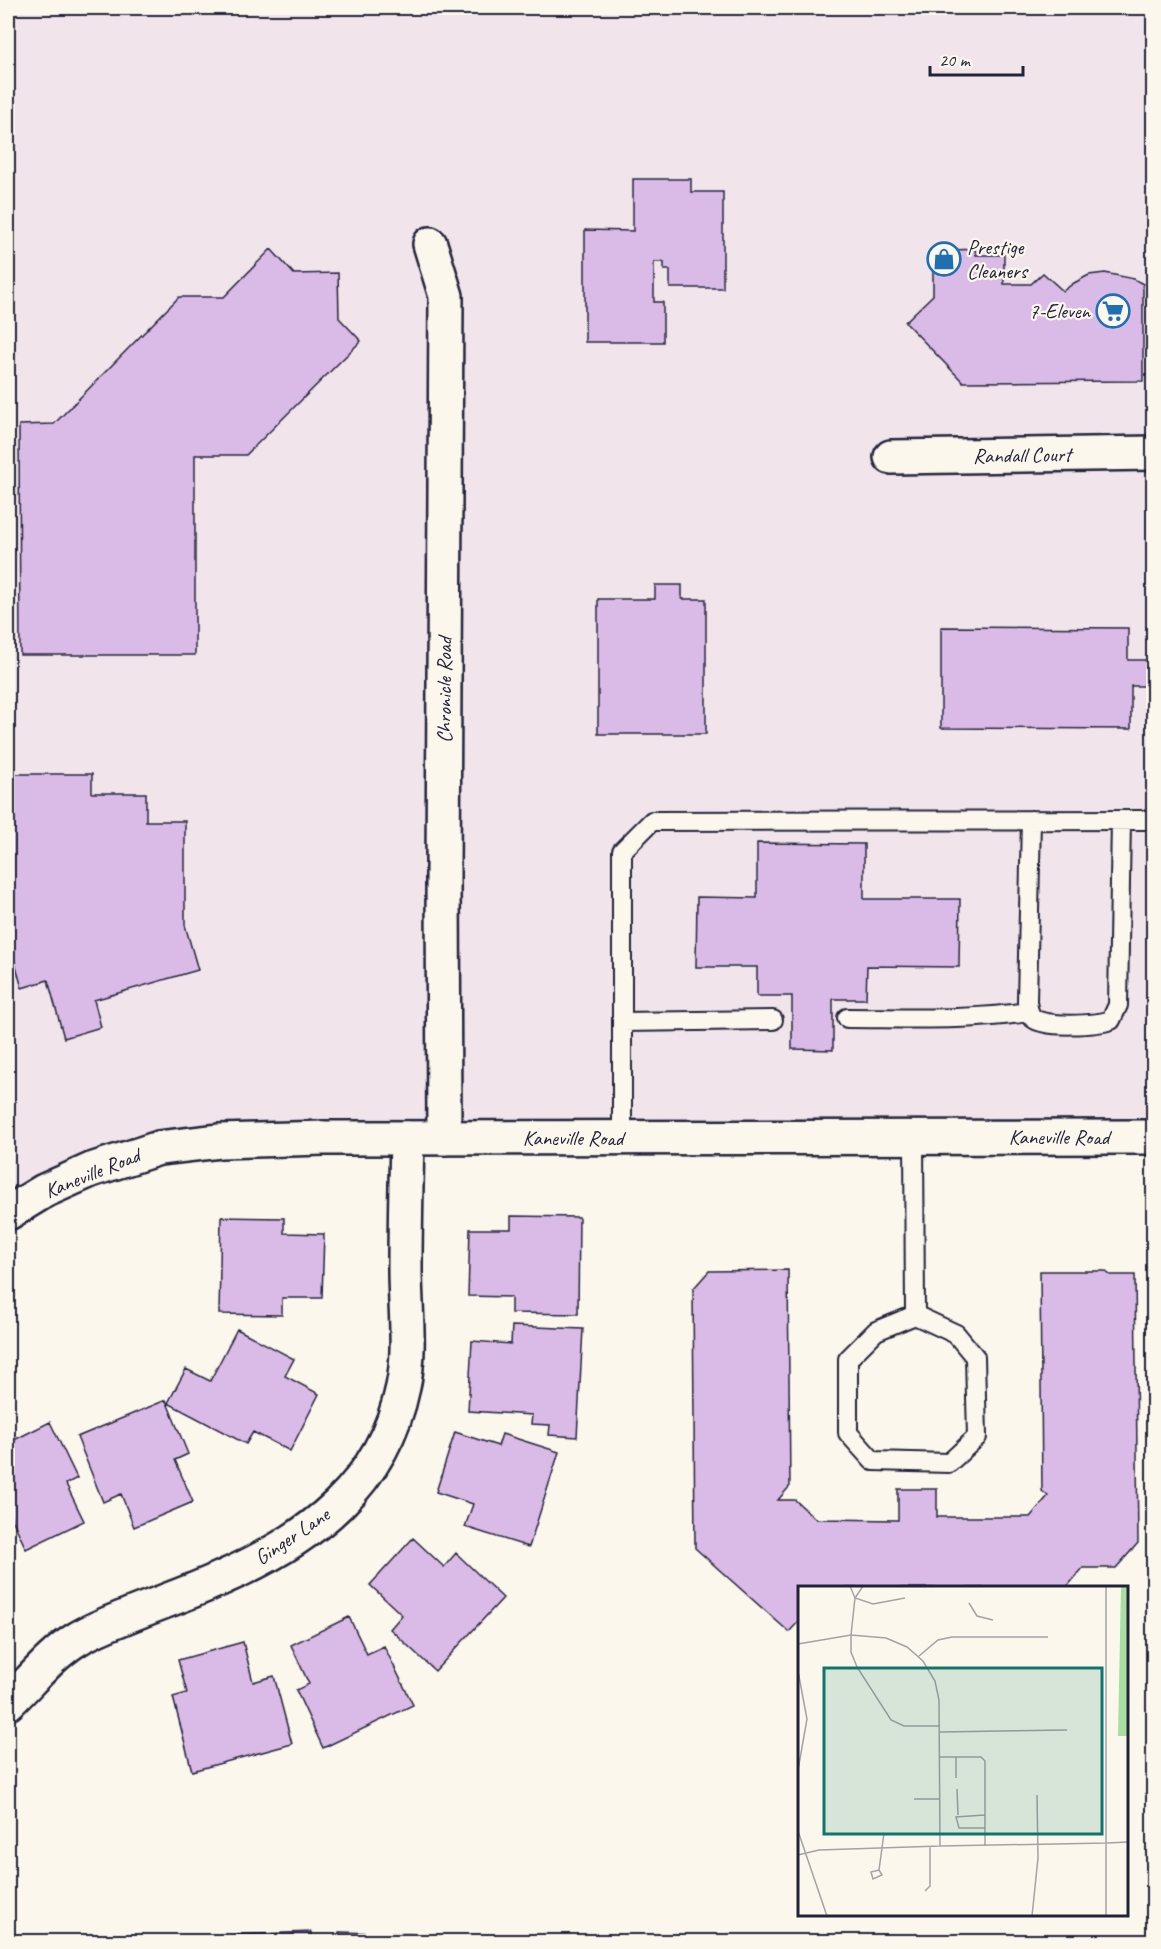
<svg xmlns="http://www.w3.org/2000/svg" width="1161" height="1949" font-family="Caveat,sans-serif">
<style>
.built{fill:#f1e5eb}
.building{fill:#dabbe8;stroke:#22223b;stroke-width:1.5}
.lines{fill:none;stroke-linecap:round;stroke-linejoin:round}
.service-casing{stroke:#22223b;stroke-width:22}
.minor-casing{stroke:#22223b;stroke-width:38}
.secondary-casing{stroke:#22223b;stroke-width:38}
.service{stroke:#fbf7ec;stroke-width:18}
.minor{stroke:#fbf7ec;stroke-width:33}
.secondary{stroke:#fbf7ec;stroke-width:33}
.labels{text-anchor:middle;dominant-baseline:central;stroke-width:4.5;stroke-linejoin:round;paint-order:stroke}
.poi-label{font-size:21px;fill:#22223b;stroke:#fbf7ec;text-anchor:start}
.street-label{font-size:21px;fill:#22223b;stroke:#fbf7ec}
.inset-road{fill:none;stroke:#a4a2a5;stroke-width:1.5}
.view{fill:#0f766e;fill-opacity:0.15;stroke:#0f766e;stroke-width:3}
.inset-edge{fill:none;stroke:#22223b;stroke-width:3}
</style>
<rect width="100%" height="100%" fill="#fbf7ec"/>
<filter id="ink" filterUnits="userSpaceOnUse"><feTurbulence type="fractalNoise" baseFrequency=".0167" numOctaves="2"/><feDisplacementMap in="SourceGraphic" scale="12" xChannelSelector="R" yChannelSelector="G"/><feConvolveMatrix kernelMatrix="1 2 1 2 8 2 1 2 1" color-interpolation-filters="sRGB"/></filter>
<g filter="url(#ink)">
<path class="built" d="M 8,8 L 1153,8 L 1153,1125 L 245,1125 L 8,1196 Z"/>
<path class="building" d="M 633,179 L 691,179 L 691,192 L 723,192 L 723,288 L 670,288 L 670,270 L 664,270 L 664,262 L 654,262 L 654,302 L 663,302 L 663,342 L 585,342 L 585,230 L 633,231 Z
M 271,249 L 294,274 L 338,273 L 339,318 L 361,341 L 246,455 L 195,455 L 195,655 L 20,655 L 19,425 L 54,424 L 179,297 L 224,297 Z
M 975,249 L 976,255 L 1004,255 L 1004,284 L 1031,284 L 1043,273 L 1063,291 L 1074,283 L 1089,275 L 1105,273 L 1134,279 L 1143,284 L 1143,381 L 963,382 L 905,322 L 933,295 L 933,251 Z
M 655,585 L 682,585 L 682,599 L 706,599 L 706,734 L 598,734 L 598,599 L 655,599 Z
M 941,627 L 1128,628 L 1128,660 L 1147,660 L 1146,686 L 1131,686 L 1131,729 L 941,728 Z
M 8,774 L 92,774 L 92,793 L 146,793 L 146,821 L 185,821 L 185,925 L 198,970 L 94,1000 L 101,1027 L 64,1038 L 48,980 L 22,988 L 11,949 L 8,949 Z
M 757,843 L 864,844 L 864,899 L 960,899 L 959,967 L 867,966 L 866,999 L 833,999 L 833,1050 L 792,1049 L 792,996 L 757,996 L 757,967 L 696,967 L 697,897 L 757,898 Z
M 511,1216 L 579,1217 L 578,1314 L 511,1313 L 511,1297 L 468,1296 L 470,1229 L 511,1229 Z
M 221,1217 L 284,1218 L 284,1233 L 324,1234 L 322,1298 L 282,1298 L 282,1315 L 219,1314 Z
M 788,1270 L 790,1486 L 778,1500 L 795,1500 L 816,1519 L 898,1520 L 898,1489 L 937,1489 L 937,1517 L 1030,1517 L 1048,1496 L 1042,1491 L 1040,1271 L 1105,1271 L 1110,1275 L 1135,1275 L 1138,1543 L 1116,1568 L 1083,1568 L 1066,1588 L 800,1588 L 800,1620 L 789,1632 L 695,1548 L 693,1289 L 709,1271 Z
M 512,1326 L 583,1329 L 577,1437 L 549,1435 L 550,1425 L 531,1424 L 532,1415 L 468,1411 L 472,1341 L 511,1344 Z
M 237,1329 L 294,1359 L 285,1376 L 319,1394 L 290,1451 L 253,1432 L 246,1444 L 168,1403 L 186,1369 L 210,1381 Z
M 166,1400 L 188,1454 L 175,1460 L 193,1502 L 134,1527 L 121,1494 L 103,1502 L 77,1437 Z
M 50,1422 L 77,1478 L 66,1484 L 84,1521 L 26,1549 L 8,1510 L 8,1443 Z
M 455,1432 L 498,1446 L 502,1434 L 559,1452 L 529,1547 L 465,1527 L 473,1504 L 436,1492 Z
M 413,1538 L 444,1567 L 456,1553 L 503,1598 L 435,1671 L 390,1629 L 402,1615 L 370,1585 Z
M 349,1617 L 367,1654 L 384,1646 L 413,1705 L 323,1748 L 296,1690 L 309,1684 L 291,1645 Z
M 243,1642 L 253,1682 L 274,1676 L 292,1744 L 192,1771 L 173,1697 L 187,1693 L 178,1660 Z
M 311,1932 L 311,1942 L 233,1942 L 233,1935 Z
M 339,1932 L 413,1934 L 413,1942 L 339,1942 Z"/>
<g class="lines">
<g class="service-casing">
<path id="service" d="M 1031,820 L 1027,1001 C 1028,1008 1028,1013 1033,1018 C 1044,1028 1097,1025 1111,1020 L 1118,1005 L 1121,820
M 847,1018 C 907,1018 969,1021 1028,1012
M 622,1022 L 773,1020
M 914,1137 L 915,1315
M 622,1138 L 622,851 L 652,821 L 1154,820
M 915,1315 L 956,1334 L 975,1357 L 977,1437 L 949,1463 L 873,1461 L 848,1433 L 848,1359 L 876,1331 Z"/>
</g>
<g class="minor-casing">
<path id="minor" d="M 430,244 L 446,296 L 443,876 L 444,1138
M 891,457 L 1154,453
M 8,1703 C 30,1682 51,1655 77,1639 C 93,1629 110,1623 127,1616 C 159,1603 192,1592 224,1577 C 310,1539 383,1485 403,1387 C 411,1351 405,1307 405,1269 C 405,1225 406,1182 407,1138"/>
</g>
<g class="secondary-casing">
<path id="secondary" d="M 8,1213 L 44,1191 L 91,1170 L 159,1148 L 220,1141 L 324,1138 L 1154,1137"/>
</g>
<use href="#service" class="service"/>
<use href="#minor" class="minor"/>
<use href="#secondary" class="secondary"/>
</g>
</g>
<defs>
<g id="shop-ring" transform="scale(1.725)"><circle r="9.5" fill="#fbf7ec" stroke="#1f6fb2" stroke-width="1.5"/><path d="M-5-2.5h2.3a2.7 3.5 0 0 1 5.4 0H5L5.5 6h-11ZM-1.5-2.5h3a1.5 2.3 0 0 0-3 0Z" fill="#1f6fb2"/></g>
<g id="supermarket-ring" transform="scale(1.725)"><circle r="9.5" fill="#fbf7ec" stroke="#1f6fb2" stroke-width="1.5"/><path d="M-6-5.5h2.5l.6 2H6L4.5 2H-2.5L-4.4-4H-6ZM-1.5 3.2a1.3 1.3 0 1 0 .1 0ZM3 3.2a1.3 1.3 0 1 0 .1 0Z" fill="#1f6fb2"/></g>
</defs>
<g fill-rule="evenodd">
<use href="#shop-ring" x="944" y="259"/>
<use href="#supermarket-ring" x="1113" y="311"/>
</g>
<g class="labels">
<g class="poi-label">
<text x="967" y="247">Prestige<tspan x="967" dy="24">Cleaners</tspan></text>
<text x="1090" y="311" text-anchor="end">7-Eleven</text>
</g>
<g class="street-label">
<text transform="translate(1022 455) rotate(-1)">Randall Court</text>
<text transform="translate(444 690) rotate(-90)">Chronicle Road</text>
<text x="1059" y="1137">Kaneville Road</text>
<text x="573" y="1138">Kaneville Road</text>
<text transform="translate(92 1173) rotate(-22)">Kaneville Road</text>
<text transform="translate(292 1536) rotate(-34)">Ginger Lane</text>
</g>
</g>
<g transform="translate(798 1586)">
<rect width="330" height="330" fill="#fbf7ec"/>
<path d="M 323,0 L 330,0 L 330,150 L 320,150 Z" fill="#a8dea0"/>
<path class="inset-road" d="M 52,0 L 57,12 L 75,18 L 107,12M 65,0 L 57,12 L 53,49 L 53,66 L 59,81 L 93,134 L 106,140 L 142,140M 308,0 L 308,330M 171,17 L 179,30 L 195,34M 0,58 L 53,49 L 88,52 L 109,61 L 125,75 L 137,95 L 141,114 L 142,260 L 309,257M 121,70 L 140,54 L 154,51 L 250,51M 0,85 L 9,133 L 0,184M 142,146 L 269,144M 142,171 L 183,171 L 187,175 L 187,259M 158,171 L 158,192M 159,203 L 160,229M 116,213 L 142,213M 187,229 L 158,231 L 161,242 L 187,242M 0,245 L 29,330M 309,257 L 330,256M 0,269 L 21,264 L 142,260M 81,284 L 73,286 L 75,293 L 84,289 L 81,284 L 86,247M 127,305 L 132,300 L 132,260M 234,330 L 240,272 L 239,209"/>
<path class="view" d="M 26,82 L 304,82 L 304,248 L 26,248 Z"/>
<rect width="330" height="330" class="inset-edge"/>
</g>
<rect width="1161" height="1949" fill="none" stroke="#fbf7ec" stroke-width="30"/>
<rect x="15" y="15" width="1131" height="1919" fill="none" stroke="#22223b" stroke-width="2" filter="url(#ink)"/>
<path d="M930 66v9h93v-9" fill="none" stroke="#22223b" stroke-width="3"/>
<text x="939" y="66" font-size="18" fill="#22223b" stroke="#fbf7ec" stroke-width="4.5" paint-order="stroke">20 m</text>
</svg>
